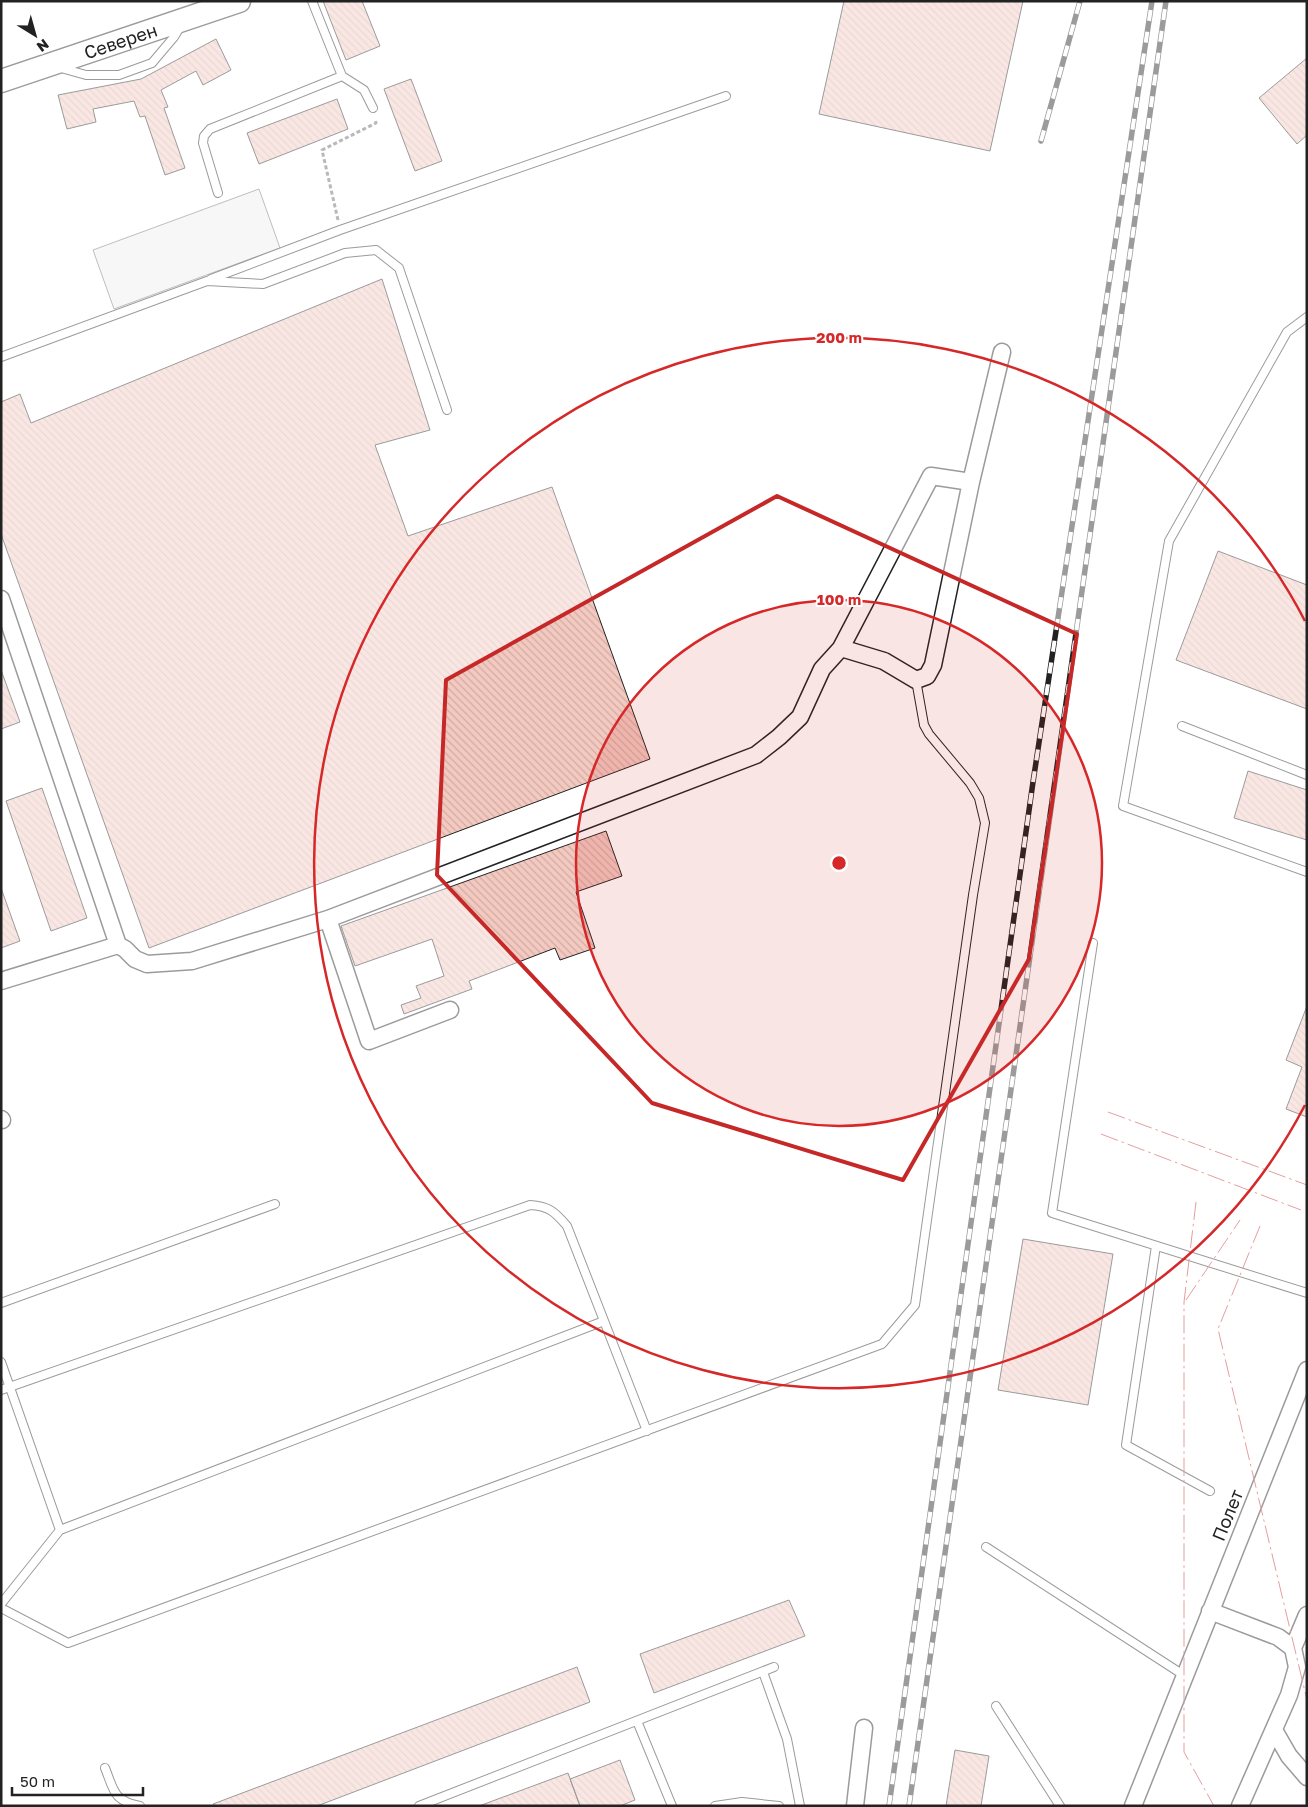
<svg xmlns="http://www.w3.org/2000/svg" width="1308" height="1807" font-family="'Golos Text',sans-serif">
<style>
.parking{fill:#ededed;stroke:#6f6f6f}
.building{fill:url(#building-back-hatch);stroke:#222}
.lines{fill:none;stroke-linecap:round;stroke-linejoin:round}
.lane-casing{stroke:#222;stroke-width:10}
.street-casing{stroke:#222;stroke-width:19}
.secondary-casing{stroke:#222;stroke-width:25}
.path{stroke:#646464;stroke-width:3;stroke-dasharray:4 2.5;stroke-linecap:butt}
.lane{stroke:#fff;stroke-width:8}
.street{stroke:#fff;stroke-width:16}
.secondary{stroke:#fff;stroke-width:22}
.rail-casing{stroke:#222;stroke-width:5.5}
.rail{stroke:#fff;stroke-width:4;stroke-dasharray:11;stroke-linecap:butt}
.power{stroke:#c62828;stroke-width:1;stroke-dasharray:18 4 2.5 4;stroke-linecap:butt}
.marked{fill:none;stroke:#c62828;stroke-width:4;stroke-linejoin:round}
.ring{fill:none;stroke:#d62828;stroke-width:2.5}
.labels{text-anchor:middle;dominant-baseline:central;stroke-width:4;stroke-linejoin:round;paint-order:stroke}
.street-label{font-size:18px;fill:#222;stroke:#fff}
.centre{fill:#d62828;stroke:#fff;stroke-width:2.5}
.ring-label{font-size:15px;text-anchor:middle;font-weight:bold;fill:#d62828;stroke:#fff;stroke-width:4;stroke-linejoin:round;paint-order:stroke}
</style>
<defs>
<pattern id="building-back-hatch" width="6" height="6" patternUnits="userSpaceOnUse" patternTransform="scale(1.25)"><rect width="6" height="6" fill="#f3c9c0"/><path d="M-1 5l2 2M0 0l6 6M5-1l2 2" fill="none" stroke="#d0aca5"/></pattern>
</defs>
<rect width="100%" height="100%" fill="#fff"/>
<path class="parking" d="M 259,189 L 280,248 L 114,309 L 93,250 Z"/>
<path class="building" d="M 323,1 L 362,1 L 380,46 L 346,60 Z
M 844,1 L 1023,1 L 990,151 L 819,114 Z
M 216,39 L 231,70 L 203,85 L 196,71 L 161,90 L 168,107 L 164,108 L 185,168 L 165,175 L 145,116 L 140,117 L 134,101 L 93,109 L 96,122 L 67,129 L 58,95 L 141,79 Z
M 1307,58 L 1307,135 L 1297,144 L 1259,98 Z
M 411,79 L 442,161 L 415,171 L 384,89 Z
M 337,99 L 348,129 L 259,164 L 247,133 Z
M 382,279 L 430,430 L 375,445 L 408,536 L 552,487 L 650,759 L 149,948 L 1,534 L 1,402 L 20,394 L 31,423 Z
M 1218,551 L 1307,585 L 1307,709 L 1176,660 Z
M 1,670 L 20,722 L 1,729 Z
M 1248,771 L 1307,790 L 1307,840 L 1234,818 Z
M 42,788 L 87,918 L 51,931 L 6,801 Z
M 606,831 L 622,876 L 576,892 L 595,948 L 560,960 L 555,948 L 469,981 L 472,989 L 404,1014 L 401,1005 L 421,998 L 416,986 L 444,976 L 432,939 L 355,966 L 341,926 Z
M 1,888 L 20,941 L 1,948 Z
M 1307,1006 L 1307,1117 L 1286,1109 L 1302,1067 L 1286,1060 Z
M 1023,1239 L 1113,1254 L 1088,1405 L 998,1390 Z
M 789,1600 L 805,1636 L 654,1693 L 640,1654 Z
M 577,1667 L 590,1702 L 317,1806 L 214,1806 L 213,1804 Z
M 955,1750 L 989,1756 L 981,1806 L 946,1806 Z
M 620,1760 L 635,1800 L 620,1806 L 580,1806 L 570,1779 Z
M 568,1773 L 580,1806 L 479,1806 Z"/>
<g class="lines">
<g class="lane-casing">
<path id="lane" d="M 61,68 L 86,75 L 119,75 L 152,63 L 174,37 L 180,27
M 342,76 L 364,90 L 373,108
M 218,193 L 203,143 L 204,136 L 210,129 L 342,76 L 312,1
M 211,279 L 340,230 L 726,96
M 1307,317 L 1287,332 L 1169,541 L 1123,806 L 1307,872
M 1,357 L 207,281 L 263,284 L 345,253 L 376,250 L 399,268 L 447,410
M 1182,726 L 1307,775
M 1093,943 L 1052,1213 L 1307,1293
M 1156,1246 L 1126,1445 L 1210,1491
M 1,1303 L 275,1204
M 1,1362 L 60,1530
M 1,1390 L 530,1205 C 549,1206 555,1212 567,1226 L 647,1431
M 986,1547 L 1185,1676
M 1,1604 L 60,1530 L 604,1321
M 1,1608 L 68,1643 L 882,1344 L 915,1305 L 973,895 L 985,823 L 979,798 L 970,783 L 929,734 L 924,725 L 916,680
M 763,1672 L 787,1739 L 800,1806
M 996,1706 L 1060,1806
M 637,1721 L 672,1806
M 105,1768 C 114,1790 113,1801 140,1806
M 419,1806 L 774,1667
M 715,1806 L 742,1802 L 779,1806"/>
</g>
<g class="street-casing">
<path id="street" d="M 1,599 L 118,945
M 841,648 L 884,661 L 916,680 L 927,676 L 933,665 L 971,482
M 328,919 L 369,1041 L 450,1010
M 1,981 L 118,945 L 125,949 L 135,959 L 147,964 L 192,961 L 328,919 L 756,755 L 779,737 L 800,717 L 822,669 L 841,648 L 931,476 L 971,482 L 1002,352
M 1,1119 L 2,1120
M 1210,1611 L 1278,1637 L 1293,1648 L 1297,1667 L 1289,1695 L 1240,1806
M 1293,1648 L 1307,1615
M 1274,1730 L 1289,1756 L 1307,1777
M 855,1806 L 864,1728
M 1133,1806 L 1307,1370"/>
</g>
<g class="secondary-casing">
<g id="secondary">
<path id="s1" d="M 1,81 L 239,1"/>
</g>
</g>
<path class="path" d="M 338,220 L 322,150 L 376,123 L 375,119"/>
<use href="#lane" class="lane"/>
<use href="#street" class="street"/>
<use href="#secondary" class="secondary"/>
<g class="rail-casing">
<path id="rail" d="M 1041,141 L 1080,1
M 889,1806 L 1033,782 L 1152,1
M 909,1806 L 1166,1"/>
</g>
<use href="#rail" class="rail"/>
<path class="power" d="M 1108,1112 L 1307,1185
M 1101,1134 L 1301,1210
M 1196,1202 L 1184,1302 L 1184,1752 L 1214,1806
M 1260,1226 L 1218,1329 L 1307,1700
M 1186,1300 L 1240,1220"/>
</g>
<path d="M0 0H1308V1807H0ZM 777,496 L 1077,634 L 1029,959 L 903,1180 L 652,1103 L 437,875 L 446,680 Z" fill="#fff" fill-opacity=".55" fill-rule="evenodd"/>
<path class="marked" d="M 777,496 L 1077,634 L 1029,959 L 903,1180 L 652,1103 L 437,875 L 446,680 Z"/>
<circle cx="839" cy="863" r="263" fill="#d62828" fill-opacity=".12"/>
<g class="ring">
<circle cx="839" cy="863" r="263"/>
<path d="M1305 1105A525 525 0 1 1 1305 621"/>
</g>
<g class="labels">
<g class="street-label">
<text stroke="none"><textPath href="#s1" startOffset="126">Северен</textPath></text>
<text transform="translate(1227 1515) rotate(-68)">Полет</text>
</g>
</g>
<circle cx="839" cy="863" r="8" class="centre"/>
<g class="ring-label">
<text x="839" y="343">200 m</text>
<text x="839" y="605">100 m</text>
</g>
<rect width="1308" height="1807" fill="none" stroke="#222222" stroke-width="5"/>
<g transform="translate(35 35) rotate(143)" stroke="#ffffff" stroke-width="4" paint-order="stroke">
<path d="M0-4L9 19L0 12L-9 19Z" fill="#222222"/>
<text y="-8" font-size="14" font-weight="bold" text-anchor="middle" fill="#222222">N</text>
</g>
<path d="M12 1787v8h131v-8" fill="none" stroke="#222222" stroke-width="2.5"/>
<text x="20" y="1787" font-size="15" fill="#222222" stroke="#ffffff" stroke-width="4" paint-order="stroke">50 m</text>
</svg>
